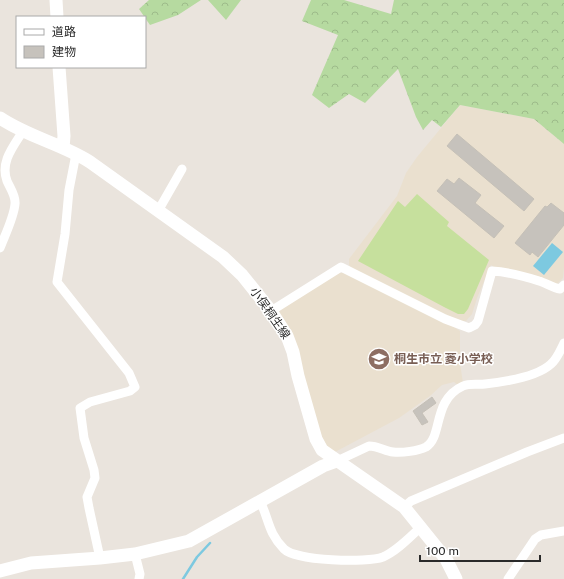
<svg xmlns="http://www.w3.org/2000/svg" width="564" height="579" font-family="'Public Sans','Noto Sans JP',sans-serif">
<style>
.education{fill:#eae0cf}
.forest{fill:url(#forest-crowns)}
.pitch{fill:#c6e09d}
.water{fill:#7dc9e0}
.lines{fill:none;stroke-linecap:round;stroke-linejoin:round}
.stream{stroke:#7dc9e0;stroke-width:2.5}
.building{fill:#c6c2bc;stroke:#c5c0b7}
.street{stroke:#fff;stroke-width:9}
.secondary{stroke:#fff;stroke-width:13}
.labels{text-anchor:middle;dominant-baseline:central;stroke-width:3;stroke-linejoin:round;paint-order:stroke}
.street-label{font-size:12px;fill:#2a2a2a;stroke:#fff}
.education-label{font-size:12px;font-weight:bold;fill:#785e54;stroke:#fff;text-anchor:start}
</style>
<defs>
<pattern id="forest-crowns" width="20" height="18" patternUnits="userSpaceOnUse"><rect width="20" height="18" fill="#b6daa0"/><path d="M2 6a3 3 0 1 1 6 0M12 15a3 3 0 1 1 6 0" fill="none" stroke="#9dbb8a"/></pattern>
</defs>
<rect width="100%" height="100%" fill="#eae4dd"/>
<path class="education" d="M 460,105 L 534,119 L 564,144 L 564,267 L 563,278 L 556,285 L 498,270 L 491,265 L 477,298 L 472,314 L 466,321 L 456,321 L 351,268 L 349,265 L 349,259 L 397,196 L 406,173 L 417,157 Z
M 339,273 L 344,273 L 441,319 L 460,331 L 460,363 L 463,383 L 458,385 L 454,382 L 442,385 L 430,396 L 399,418 L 335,452 L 327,446 L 322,437 L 279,316 L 279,311 L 328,279 Z"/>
<path class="forest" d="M 149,0 L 201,0 L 178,15 L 150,25 L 139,9 Z
M 208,0 L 241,0 L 226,20 Z
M 311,0 L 344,0 L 391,14 L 394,0 L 564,0 L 564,144 L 534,119 L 460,105 L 441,127 L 432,120 L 423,130 L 416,117 L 398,69 L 365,103 L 349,94 L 329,108 L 312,95 L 338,35 L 302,21 Z"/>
<path class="pitch" d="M 417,194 L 449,222 L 447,226 L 489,260 L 468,309 L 464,314 L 458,314 L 444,307 L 358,261 L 398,201 L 405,207 Z"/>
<path class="water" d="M 552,243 L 563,252 L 544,275 L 533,266 Z"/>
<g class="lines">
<path class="stream" d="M 183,579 L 197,557 L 210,543"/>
</g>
<path class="building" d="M 457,134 L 534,199 L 524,211 L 447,146 Z
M 459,178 L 481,195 L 475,203 L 504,226 L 494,238 L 437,191 L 447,179 L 454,184 Z
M 551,203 L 564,213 L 564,225 L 538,257 L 532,252 L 530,255 L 515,243 L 545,206 L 547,207 Z
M 432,397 L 436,403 L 422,413 L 428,422 L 422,425 L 413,411 Z"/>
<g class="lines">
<path class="street" d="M 76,154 L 69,190 L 65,234 L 57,282 L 129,373 L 135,387 L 130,391 L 90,402 L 80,408 L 84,438 L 94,470 L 95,478 L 87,497 L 89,508 L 100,558
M 158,211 L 182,169
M 0,248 C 5,235 14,217 15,204 C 16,196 10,188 7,181 C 0,162 13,147 23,131
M 271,311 L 341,267 L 445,319 L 469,328 L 475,325 L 478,321 L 492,271 C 508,272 524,276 539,281 C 546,283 553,288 560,289 L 564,285
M 337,461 L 369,446 C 378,446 385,451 393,452 C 402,453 418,451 426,447 C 443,437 432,400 463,386 C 470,383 478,385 485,384 C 503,382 537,377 551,364 C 557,359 560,351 564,343
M 260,501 C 269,519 268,533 284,549 C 296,561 367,563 383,557 C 397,551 410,537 421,527
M 404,507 L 411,501 L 527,452 L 564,438
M 135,554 L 140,574 L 139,579
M 508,579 L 535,539 L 541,535 L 564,531"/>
<path class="secondary" d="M 56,0 L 57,17
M 59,67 L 64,136 L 63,148
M 0,118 C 28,137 62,144 90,162 L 223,257 L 242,275 L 271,311 L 287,336 L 293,352 L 298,376 L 316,439 L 322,450 L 404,507 L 446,559 L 456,579
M 0,571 L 31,563 L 100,558 L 135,554 L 189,541 L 323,466 L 337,461"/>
</g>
<defs>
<g id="school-disc" transform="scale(1.15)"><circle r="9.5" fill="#8d6e63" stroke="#fff"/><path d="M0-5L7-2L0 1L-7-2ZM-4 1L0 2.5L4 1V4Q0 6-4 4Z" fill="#fff"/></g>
</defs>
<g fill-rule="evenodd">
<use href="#school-disc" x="379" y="359"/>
</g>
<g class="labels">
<g class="street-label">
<text transform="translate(270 313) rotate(55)">小俣桐生線</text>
</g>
<g class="education-label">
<text x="394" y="359">桐生市立 菱小学校</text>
</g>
</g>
<rect x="16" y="16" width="130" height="52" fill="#ffffff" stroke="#aaaaaa"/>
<rect x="24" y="29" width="20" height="6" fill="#ffffff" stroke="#aaaaaa"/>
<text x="52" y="36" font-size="12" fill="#2a2a2a">道路</text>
<rect x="24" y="46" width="20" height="12" fill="#c6c2bc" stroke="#aaaaaa"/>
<text x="52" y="56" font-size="12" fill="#2a2a2a">建物</text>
<path d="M420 555v6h120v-6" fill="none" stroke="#2a2a2a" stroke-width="2"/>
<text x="426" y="555" font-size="12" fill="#2a2a2a" stroke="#ffffff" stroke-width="3" paint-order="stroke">100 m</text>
</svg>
